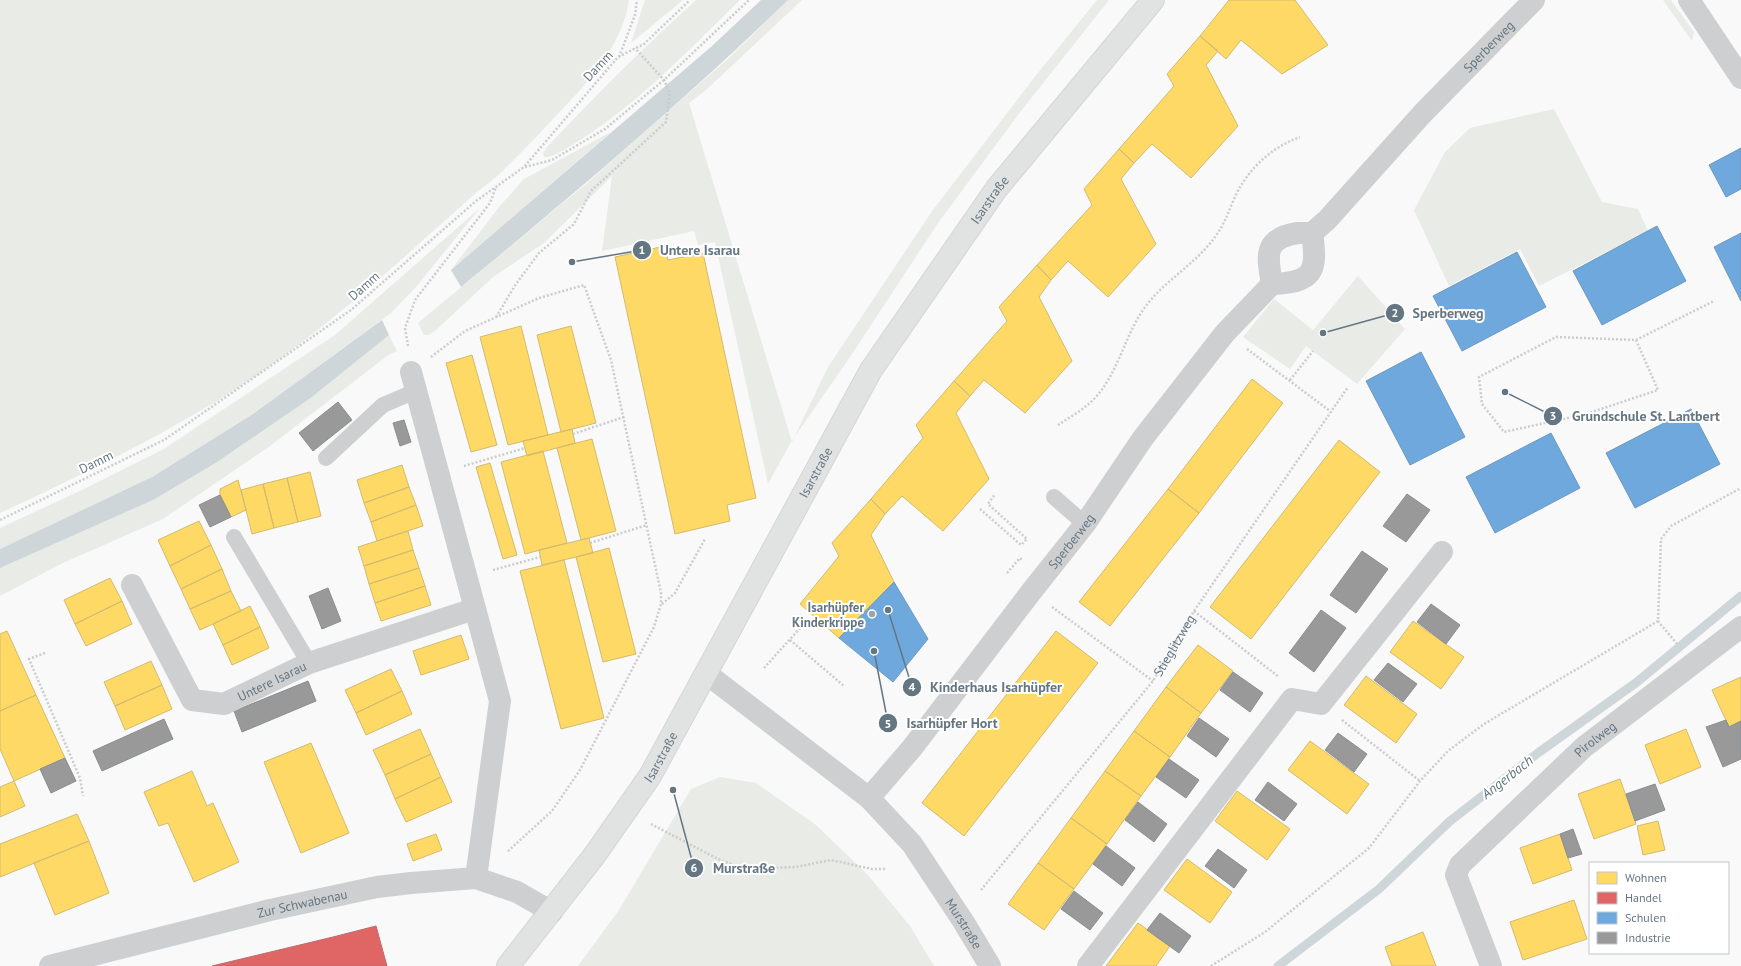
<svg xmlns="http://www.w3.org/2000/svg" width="1741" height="966" font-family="'PT Sans',sans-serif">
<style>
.green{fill:#e8ebe6}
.water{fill:#ced6d9}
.homes{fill:#ffd966;stroke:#d1bb6f}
.shops{fill:#e06666;stroke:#bb6b6f}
.schools{fill:#6fa8dc;stroke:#6c99c1}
.industry{fill:#999;stroke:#898e92}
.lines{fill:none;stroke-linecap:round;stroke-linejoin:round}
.stream{stroke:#ced6d9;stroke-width:9}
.secondary-casing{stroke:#d5d6d7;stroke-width:24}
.path{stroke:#cbcccd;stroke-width:2.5;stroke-dasharray:2 2;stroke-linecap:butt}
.lane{stroke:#cecfd0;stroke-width:16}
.street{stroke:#cecfd0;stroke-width:22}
.secondary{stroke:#e1e2e2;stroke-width:22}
.poi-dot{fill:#99a4ac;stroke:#fff;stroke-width:1.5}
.labels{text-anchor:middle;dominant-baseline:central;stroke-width:4;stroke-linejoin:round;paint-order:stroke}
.street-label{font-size:13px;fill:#657683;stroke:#fff}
.poi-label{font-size:13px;font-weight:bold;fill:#657683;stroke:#fff;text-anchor:end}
.water-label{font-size:14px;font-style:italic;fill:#60757c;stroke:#fff}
.leader{fill:none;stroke:#657683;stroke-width:1.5}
.callout-dot{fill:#657683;stroke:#fff;stroke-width:1.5}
.mark-label{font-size:12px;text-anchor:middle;font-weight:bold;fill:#fff}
.callout-label{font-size:14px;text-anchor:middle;font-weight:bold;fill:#657683;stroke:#fff;stroke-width:4;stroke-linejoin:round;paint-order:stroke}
</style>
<rect width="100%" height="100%" fill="#f9f9f9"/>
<path class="green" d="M 0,0 L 629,0 C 622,53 574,96 540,133 C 520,153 501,175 477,192 C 402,259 329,327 245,383 C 167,434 84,474 0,513 Z
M 645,0 L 683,0 L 631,43 Z
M 696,0 L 740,0 C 687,52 633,109 569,147 C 561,151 553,158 544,157 L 543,153 L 547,147 C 595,96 644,47 696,0 Z
M 788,0 L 802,0 L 706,90 L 689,103 L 792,442 L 828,367 L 933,210 L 1033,79 L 1097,0 L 1109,0 L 1021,111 L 938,223 L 848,360 L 791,442 L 768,484 L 715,242 L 698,245 L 694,231 L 602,251 L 612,176 L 544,243 L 493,277 L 436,330 L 429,335 L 424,335 L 418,323 L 587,183 L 730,57 Z
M 1663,0 L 1671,0 L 1694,32 L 1692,41 Z
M 1554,109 L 1602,202 L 1638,209 L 1648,231 L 1539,286 L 1520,249 L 1449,286 L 1414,210 L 1445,152 L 1470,128 Z
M 611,132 L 451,270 L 499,207 L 524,179 Z
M 480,208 L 416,287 L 391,313 L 253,414 L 152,477 L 0,549 L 0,528 L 82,490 L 164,449 L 335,335 Z
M 1358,276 L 1405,329 L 1357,384 L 1306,346 L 1290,369 L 1243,337 L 1274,299 L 1313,330 Z
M 389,335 L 397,351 L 387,356 L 270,446 L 163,519 L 63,563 L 0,596 L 0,568 L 153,500 L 312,397 Z
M 720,777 L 756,783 L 816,825 L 868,875 L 910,926 L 934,966 L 578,966 L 619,910 L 691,789 Z"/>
<path class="water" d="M 761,0 L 788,0 C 684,101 573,195 461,287 L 451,270 L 712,46 Z
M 382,320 L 389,335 L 312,397 L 217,462 L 153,500 L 0,568 L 0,549 L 152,477 L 253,414 Z"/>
<path class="homes" d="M 1229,0 L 1295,0 L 1328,45 L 1282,74 L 1241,40 L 1226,59 L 1200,36 Z
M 1200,36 L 1218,51 L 1206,65 L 1238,126 L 1191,178 L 1152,144 L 1134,163 L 1119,149 L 1174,86 L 1167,74 Z
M 1119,149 L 1134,163 L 1121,179 L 1156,244 L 1108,297 L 1068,261 L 1051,280 L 1037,265 L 1092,205 L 1084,189 Z
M 665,246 L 668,260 L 703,253 L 756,498 L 727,505 L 730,521 L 675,534 L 615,257 Z
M 1037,265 L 1051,280 L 1039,297 L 1072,361 L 1025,413 L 984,380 L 970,396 L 954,381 L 1007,321 L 999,307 Z
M 521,326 L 548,435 L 508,445 L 480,337 Z
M 571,326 L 596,423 L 561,432 L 537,335 Z
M 472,355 L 497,445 L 471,452 L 446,363 Z
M 1252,379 L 1283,403 L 1199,513 L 1168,489 Z
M 954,381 L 970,396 L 956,413 L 989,479 L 943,531 L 902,496 L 885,514 L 871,499 L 923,438 L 916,425 Z
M 572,429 L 575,443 L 527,456 L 523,441 Z
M 592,439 L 616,531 L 581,540 L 557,448 Z
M 1339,440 L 1380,472 L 1251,639 L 1210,607 Z
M 543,451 L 567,543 L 525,554 L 501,462 Z
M 490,463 L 517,555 L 503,559 L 476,467 Z
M 402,465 L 409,487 L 364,503 L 357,480 Z
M 310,472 L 321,516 L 298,522 L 287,478 Z
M 287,478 L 298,522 L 274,528 L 263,484 Z
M 238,480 L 246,510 L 231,517 L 220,495 L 220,489 Z
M 263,484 L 274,528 L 252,534 L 241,490 Z
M 409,487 L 416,505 L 371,522 L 364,503 Z
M 1168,489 L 1199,513 L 1110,626 L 1079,602 Z
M 871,499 L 885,514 L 871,535 L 894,582 L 839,638 L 800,604 L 839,556 L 832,543 Z
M 416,505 L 423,526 L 377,541 L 371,522 Z
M 199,521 L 211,545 L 170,566 L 158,540 Z
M 408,531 L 413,550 L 364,566 L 358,547 Z
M 589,538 L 593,553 L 542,565 L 539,550 Z
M 211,545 L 222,569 L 181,589 L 170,566 Z
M 609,548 L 636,654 L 603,662 L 576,557 Z
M 413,550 L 419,568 L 369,584 L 364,566 Z
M 564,560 L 604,718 L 561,729 L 520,571 Z
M 419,568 L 425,586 L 375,603 L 369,584 Z
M 222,569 L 231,591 L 190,609 L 181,589 Z
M 110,578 L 122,601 L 75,624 L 64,600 Z
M 425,586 L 431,605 L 381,621 L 375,603 Z
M 231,591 L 241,611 L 200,630 L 190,609 Z
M 122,601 L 132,624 L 86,646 L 75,624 Z
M 250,606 L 260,627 L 223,645 L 213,624 Z
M 1413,621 L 1464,657 L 1441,689 L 1390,652 Z
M 260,627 L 269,648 L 232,665 L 223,645 Z
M 7,631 L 36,695 L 0,711 L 0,634 Z
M 1056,631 L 1098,663 L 964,836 L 922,803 Z
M 461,635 L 469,659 L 421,675 L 413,651 Z
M 1198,645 L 1233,671 L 1201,713 L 1166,687 Z
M 151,661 L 162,685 L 115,706 L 104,682 Z
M 391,669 L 402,691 L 356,713 L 345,690 Z
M 1366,676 L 1417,714 L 1396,743 L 1344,705 Z
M 1741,677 L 1741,721 L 1729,727 L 1712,690 Z
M 162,685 L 172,709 L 125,730 L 115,706 Z
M 1166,687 L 1201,713 L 1170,757 L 1134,731 Z
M 402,691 L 412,714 L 366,735 L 356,713 Z
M 36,695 L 65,758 L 14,781 L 0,749 L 0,711 Z
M 420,729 L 431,754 L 385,775 L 373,750 Z
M 1686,729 L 1701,767 L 1660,784 L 1645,745 Z
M 1134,731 L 1170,757 L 1141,796 L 1105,771 Z
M 1310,741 L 1369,784 L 1347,814 L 1288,770 Z
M 311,743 L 349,833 L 301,853 L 264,762 Z
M 431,754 L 441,777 L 395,799 L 385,775 Z
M 192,771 L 207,806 L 213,803 L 239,862 L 194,882 L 168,823 L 159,826 L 144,792 Z
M 1105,771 L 1141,796 L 1107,844 L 1071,818 Z
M 441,777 L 452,802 L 406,822 L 395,799 Z
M 1620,779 L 1636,824 L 1594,839 L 1578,794 Z
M 14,781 L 25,806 L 0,817 L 0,787 Z
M 1237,791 L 1290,829 L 1267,860 L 1215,821 Z
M 77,814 L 89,841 L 0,877 L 0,844 Z
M 1071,818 L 1107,844 L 1074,889 L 1038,863 Z
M 1658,821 L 1665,850 L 1643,855 L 1637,826 Z
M 436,834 L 442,850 L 413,861 L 407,844 Z
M 1560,834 L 1572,870 L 1533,884 L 1520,848 Z
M 89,841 L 109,893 L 55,915 L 34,863 Z
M 1187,859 L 1232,892 L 1210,923 L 1164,890 Z
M 1038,863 L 1074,889 L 1044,930 L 1008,904 Z
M 1574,900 L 1587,939 L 1523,960 L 1510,922 Z
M 1138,923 L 1170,946 L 1156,966 L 1106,966 Z
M 1423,932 L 1436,966 L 1392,966 L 1385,947 Z"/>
<path class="shops" d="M 376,926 L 387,966 L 212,966 L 333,937 Z"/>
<path class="schools" d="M 1741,148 L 1741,189 L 1726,197 L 1709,165 Z
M 1657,226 L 1686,281 L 1602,325 L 1573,271 Z
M 1741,233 L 1741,301 L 1714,247 Z
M 1517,252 L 1546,307 L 1462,351 L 1433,296 Z
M 1421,352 L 1465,437 L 1410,465 L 1366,381 Z
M 1691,409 L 1720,464 L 1635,508 L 1606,453 Z
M 1551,433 L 1580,488 L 1495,533 L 1466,477 Z
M 894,582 L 928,639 L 893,682 L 839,638 Z"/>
<path class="industry" d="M 338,402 L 352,420 L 313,451 L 299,433 Z
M 404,420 L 411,442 L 400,446 L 393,423 Z
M 1407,494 L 1430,510 L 1406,542 L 1383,526 Z
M 220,495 L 231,517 L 210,527 L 199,505 Z
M 1362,551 L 1388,569 L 1356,613 L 1330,595 Z
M 328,588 L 341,621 L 322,629 L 309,596 Z
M 1431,604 L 1460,625 L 1446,644 L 1417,622 Z
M 1321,610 L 1346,628 L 1314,672 L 1289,653 Z
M 1388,663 L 1417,684 L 1403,702 L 1374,680 Z
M 1233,672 L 1263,693 L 1250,712 L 1220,690 Z
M 308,681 L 316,701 L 242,732 L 234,711 Z
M 1199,718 L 1229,739 L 1216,757 L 1187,736 Z
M 164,719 L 173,739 L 102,771 L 93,751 Z
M 1726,720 L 1729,727 L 1741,721 L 1741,759 L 1723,767 L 1706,727 Z
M 1338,733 L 1367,754 L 1354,772 L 1325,750 Z
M 65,758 L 76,781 L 51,793 L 40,769 Z
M 1169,759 L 1199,780 L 1186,798 L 1156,777 Z
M 1268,782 L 1297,804 L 1284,821 L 1255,800 Z
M 1655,784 L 1665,810 L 1635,821 L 1626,794 Z
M 1138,802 L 1167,824 L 1154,842 L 1125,820 Z
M 1573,829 L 1582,854 L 1568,858 L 1560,834 Z
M 1106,846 L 1135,868 L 1122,886 L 1093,864 Z
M 1218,849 L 1247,870 L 1234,888 L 1205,866 Z
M 1074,891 L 1103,913 L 1090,930 L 1061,909 Z
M 1160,913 L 1191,936 L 1179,953 L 1147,930 Z"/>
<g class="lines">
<path class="stream" d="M 1278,966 L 1379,889 L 1450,821 L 1538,753 L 1637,682 L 1741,596"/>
<g class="secondary-casing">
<g id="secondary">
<path id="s8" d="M 508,966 L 594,856 L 650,776 L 871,370 L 997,188 L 1153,0"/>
</g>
</g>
<g class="path">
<path d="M 619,57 L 635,15 L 637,0"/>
<path d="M 525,167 L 552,160 L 605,129 L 664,80 L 749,0"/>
<path d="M 496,317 L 516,284 L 539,253 L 574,224 L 591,191 L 666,122 L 670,93 L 664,80 L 635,48"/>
<path d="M 1636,340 L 1658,390 L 1586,414 L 1504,432 L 1482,404 L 1479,377 L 1556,337 L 1636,340 L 1714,301"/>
<path d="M 408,346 L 405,328 L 415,300 L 490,203 L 496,187"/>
<path d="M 1247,349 L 1330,411"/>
<path d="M 431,357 L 465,331 L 539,298 L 584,285 L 611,360 L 661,593 L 661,604 L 654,627 L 580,770 L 552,811 L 507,852"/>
<path d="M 1290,380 L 1313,351"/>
<path d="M 1058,425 C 1070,417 1085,409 1095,398 C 1118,373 1124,338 1143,310 C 1162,282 1195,265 1215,237 C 1224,225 1228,213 1234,199 C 1247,170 1270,148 1300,137"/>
<path d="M 573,434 L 624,417"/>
<path d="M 464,466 L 525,448"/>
<path d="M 980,509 L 1021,545 L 1027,539 L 988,504 L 995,494"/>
<path d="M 0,520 L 164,440 L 351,310 L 476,201 L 524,167 L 618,57 L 644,44 L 690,0"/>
<path d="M 590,543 L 647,525"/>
<path d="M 493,570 L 540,557"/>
<path d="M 1007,573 L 1020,558 L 1022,560"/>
<path d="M 662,604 L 675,593 L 705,539"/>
<path d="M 1052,607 L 1153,681"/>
<path d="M 1194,611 L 1279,677"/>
<path d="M 1658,621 L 1677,644"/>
<path d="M 790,640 L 844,686"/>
<path d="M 45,653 L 29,659 L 80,778 L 83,796"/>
<path d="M 764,668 L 802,626"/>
<path d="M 1342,720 L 1420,781"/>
<path d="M 651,824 L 718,859 L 744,869 L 796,867 L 831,860 L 872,869 L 885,869"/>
<path id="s1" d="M 981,890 L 1153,681 L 1194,611 L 1348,387"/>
<path d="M 1211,966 L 1265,932 L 1369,848 L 1420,781 L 1448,751 L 1484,724 L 1658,621 L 1661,539 L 1671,526 L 1741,488"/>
</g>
<path class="lane" d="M 326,458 L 383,405 L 416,391
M 1054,497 L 1085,524
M 234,537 L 309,663"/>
<g class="street">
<path d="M 1689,0 L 1741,78"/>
<path d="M 1298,233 L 1312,233 C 1318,273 1313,282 1272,284 C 1267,256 1263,238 1298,233 Z"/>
<path id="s2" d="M 1312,233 L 1327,220 L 1423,113 L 1534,0"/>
<path d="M 411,372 L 500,701 L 476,878"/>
<path id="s3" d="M 132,585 L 192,700 L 224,704 L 309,663 L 474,609"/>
<path id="s4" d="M 707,674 L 869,798 L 912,844 L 963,921 L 990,966"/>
<path id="s5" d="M 869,798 L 912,748 L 1031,592 L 1085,524 L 1143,438 L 1225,333 L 1272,284"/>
<path id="s6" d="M 50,966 L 270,910 L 377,887 L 411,883 L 476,878 L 517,892 L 552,912"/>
<path d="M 1088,966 L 1292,699 L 1321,704 L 1442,552"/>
<path id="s7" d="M 1491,966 L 1456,875 L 1460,865 L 1584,747 L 1741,627"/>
</g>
<use href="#secondary" class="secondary"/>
</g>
<circle class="poi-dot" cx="872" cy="614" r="4"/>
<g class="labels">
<g class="street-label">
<text stroke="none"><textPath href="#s2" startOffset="257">Sperberweg</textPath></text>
<text transform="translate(598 66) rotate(-47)">Damm</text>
<text stroke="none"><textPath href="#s8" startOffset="907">Isarstraße</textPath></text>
<text transform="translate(364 286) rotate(-41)">Damm</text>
<text transform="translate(96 462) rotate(-26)">Damm</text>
<text stroke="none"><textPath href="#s8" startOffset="583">Isarstraße</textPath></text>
<text stroke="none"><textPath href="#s5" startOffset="327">Sperberweg</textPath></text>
<text stroke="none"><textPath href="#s1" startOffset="312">Stieglitzweg</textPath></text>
<text stroke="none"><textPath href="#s3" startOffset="215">Untere Isarau</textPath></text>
<text stroke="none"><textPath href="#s7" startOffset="293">Pirolweg</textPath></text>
<text stroke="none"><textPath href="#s8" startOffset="259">Isarstraße</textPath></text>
<text stroke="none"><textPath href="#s6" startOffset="260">Zur Schwabenau</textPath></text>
<text stroke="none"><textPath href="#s4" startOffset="362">Murstraße</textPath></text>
</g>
<g class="poi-label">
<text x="864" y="607">Isarhüpfer<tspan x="864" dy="15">Kinderkrippe</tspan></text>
</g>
<g class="water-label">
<text transform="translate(1507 777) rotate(-38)">Angerbach</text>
</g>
</g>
<path class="leader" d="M572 262L642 250M1323 333L1395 313M1505 392L1553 416M888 610L912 687M874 651L888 723M673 790L694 868"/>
<g class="callout-dot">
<circle cx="572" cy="262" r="4"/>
<circle cx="1323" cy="333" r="4"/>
<circle cx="1505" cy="392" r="4"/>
<circle cx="888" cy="610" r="4"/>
<circle cx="874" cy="651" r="4"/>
<circle cx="673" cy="790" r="4"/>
<circle cx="642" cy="250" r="10"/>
<circle cx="1395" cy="313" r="10"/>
<circle cx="1553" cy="416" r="10"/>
<circle cx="912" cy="687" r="10"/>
<circle cx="888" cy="723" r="10"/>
<circle cx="694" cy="868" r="10"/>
</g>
<g class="mark-label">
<text x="642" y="254">1</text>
<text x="1395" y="317">2</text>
<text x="1553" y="420">3</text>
<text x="912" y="691">4</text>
<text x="888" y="728">5</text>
<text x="694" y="872">6</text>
</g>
<g class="callout-label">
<text x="700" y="255">Untere Isarau</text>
<text x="1448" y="318">Sperberweg</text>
<text x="1646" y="421">Grundschule St. Lantbert</text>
<text x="996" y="692">Kinderhaus Isarhüpfer</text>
<text x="952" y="728">Isarhüpfer Hort</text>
<text x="744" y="873">Murstraße</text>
</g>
<rect x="1589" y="862" width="140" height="92" fill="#ffffff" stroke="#c1c8cd"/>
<rect x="1597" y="872" width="20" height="12" fill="#ffd966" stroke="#c1c8cd"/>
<text x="1625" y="882" font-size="12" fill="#657683">Wohnen</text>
<rect x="1597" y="892" width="20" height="12" fill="#e06666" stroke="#c1c8cd"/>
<text x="1625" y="902" font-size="12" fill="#657683">Handel</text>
<rect x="1597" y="912" width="20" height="12" fill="#6fa8dc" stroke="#c1c8cd"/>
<text x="1625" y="922" font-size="12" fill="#657683">Schulen</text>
<rect x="1597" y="932" width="20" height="12" fill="#999999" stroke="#c1c8cd"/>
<text x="1625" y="942" font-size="12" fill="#657683">Industrie</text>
</svg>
